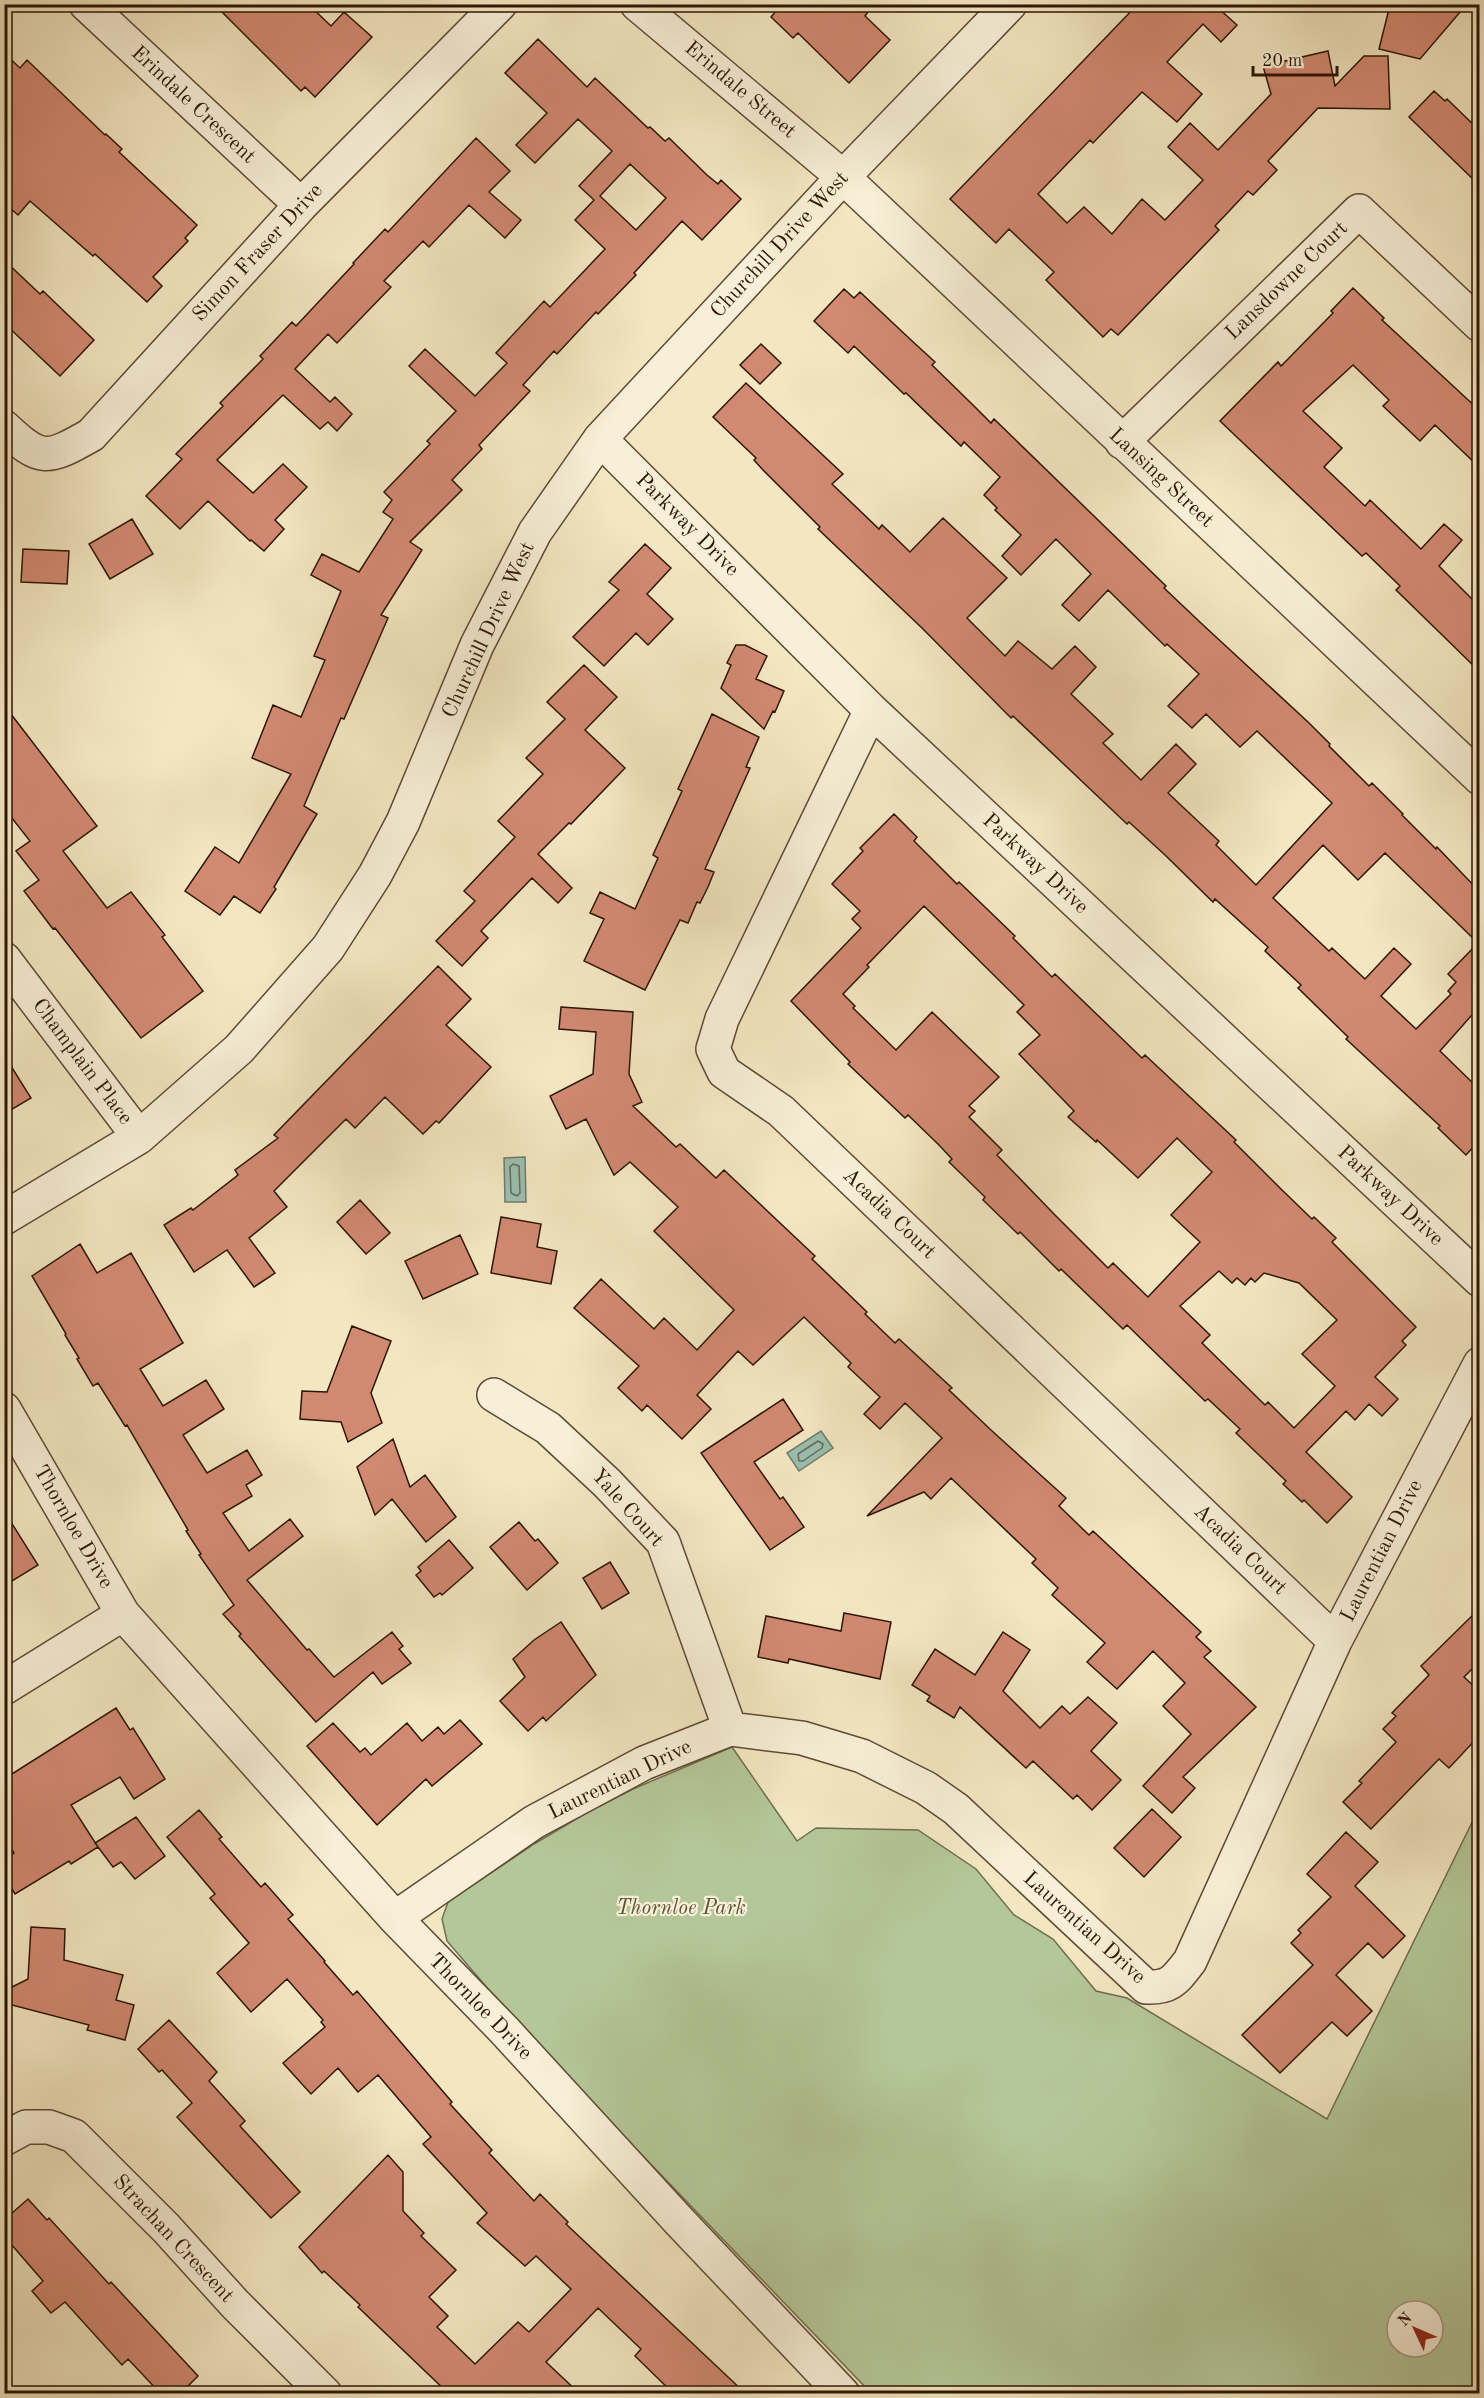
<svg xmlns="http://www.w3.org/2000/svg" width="1484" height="2398" font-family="'Old Standard TT',serif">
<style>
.green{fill:#b4c798;stroke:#706e4e;stroke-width:1.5;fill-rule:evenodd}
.water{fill:#9bc0b1;stroke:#6f7c6c;stroke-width:1.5}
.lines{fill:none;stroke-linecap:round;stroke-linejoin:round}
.shore{stroke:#646b5a;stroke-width:1.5}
.building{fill:#d28972;stroke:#2d1604;stroke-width:1.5;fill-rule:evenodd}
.minor-casing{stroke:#5e4a34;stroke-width:36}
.minor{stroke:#f7efd7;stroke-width:33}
.labels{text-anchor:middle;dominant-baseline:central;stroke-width:4.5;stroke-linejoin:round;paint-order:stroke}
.street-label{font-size:21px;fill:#2d1604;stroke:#f7efd7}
.park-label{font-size:21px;font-style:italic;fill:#5c5438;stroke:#f7efd7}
</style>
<rect width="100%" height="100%" fill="#f3e7c2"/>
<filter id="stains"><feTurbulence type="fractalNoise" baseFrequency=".00333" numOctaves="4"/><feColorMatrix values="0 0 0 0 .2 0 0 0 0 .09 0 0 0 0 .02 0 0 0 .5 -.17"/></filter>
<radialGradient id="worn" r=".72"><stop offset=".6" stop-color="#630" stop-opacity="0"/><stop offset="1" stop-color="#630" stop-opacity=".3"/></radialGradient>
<path class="green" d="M 732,1747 L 797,1841 L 816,1828 L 918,1830 L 976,1869 L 1014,1915 L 1053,1939 L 1096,1991 L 1127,1998 L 1327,2119 L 1479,1808 L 1479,2393 L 871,2393 L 537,2046 L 447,1941 L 442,1919 L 448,1902 L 534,1844 L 588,1812 L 633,1789 ZM 1397,2311 L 1433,2311 L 1433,2347 L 1397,2347 Z"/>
<path class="water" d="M 525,1157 L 526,1202 L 505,1202 L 504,1158 Z
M 821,1431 L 833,1448 L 799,1471 L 787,1453 Z"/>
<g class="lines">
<path class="shore" d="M 513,1164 L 519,1166 L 520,1193 L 517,1196 L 511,1193 L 510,1167 Z
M 818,1441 L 823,1444 L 822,1448 L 803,1461 L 799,1461 L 798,1454 Z"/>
</g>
<path class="building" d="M 214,4 L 308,4 L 331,26 L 344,12 L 372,37 L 315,97 L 305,87 L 301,91 Z
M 782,4 L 874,4 L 865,16 L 890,40 L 849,83 L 798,33 L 793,38 L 771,17 Z
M 1138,4 L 1221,4 L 1218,8 L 1237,25 L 1221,42 L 1203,24 L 1167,62 L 1202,94 L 1177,122 L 1142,92 L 1093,143 L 1090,140 L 1038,194 L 1067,223 L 1084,207 L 1112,234 L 1142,199 L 1165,220 L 1203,180 L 1168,147 L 1190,123 L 1218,150 L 1271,94 L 1263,66 L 1328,51 L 1335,86 L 1364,56 L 1388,56 L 1390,109 L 1318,108 L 1268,161 L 1277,170 L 1253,195 L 1248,191 L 1215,226 L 1219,230 L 1118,335 L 1111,329 L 1103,337 L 1046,280 L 1054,272 L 1009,229 L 996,243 L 950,199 Z
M 1400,4 L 1467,4 L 1420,59 L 1379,49 L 1389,9 L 1397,11 Z
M 538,39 L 587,87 L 595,78 L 648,128 L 650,127 L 665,141 L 669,138 L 707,175 L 718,184 L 721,180 L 741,199 L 702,240 L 682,221 L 634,273 L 636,275 L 598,314 L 596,312 L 557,354 L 554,351 L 523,385 L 530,391 L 479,445 L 482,449 L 452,480 L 462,490 L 410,542 L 422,550 L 381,615 L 388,618 L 344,719 L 341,718 L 304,806 L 317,814 L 274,887 L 276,889 L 260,913 L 234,896 L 220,915 L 185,891 L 215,847 L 239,863 L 291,774 L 252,758 L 273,705 L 301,717 L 325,660 L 314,656 L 341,591 L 311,575 L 322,554 L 359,572 L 393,519 L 383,512 L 392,500 L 384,492 L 430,444 L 427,441 L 456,411 L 409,366 L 425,349 L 475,396 L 507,363 L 496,353 L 544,301 L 550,307 L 605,249 L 575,220 L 594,200 L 579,186 L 612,151 L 578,119 L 535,163 L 516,145 L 547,113 L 505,73 ZM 630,164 L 666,198 L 636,230 L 600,196 Z
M 4,53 L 20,68 L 27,60 L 105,135 L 106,134 L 122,149 L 119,152 L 197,225 L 185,238 L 188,241 L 153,277 L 162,286 L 147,302 L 95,254 L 93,256 L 30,201 L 18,215 L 4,203 Z
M 1434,91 L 1445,101 L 1447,99 L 1479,130 L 1479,185 L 1409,117 Z
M 476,138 L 510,171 L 489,192 L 521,220 L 505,238 L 469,205 L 429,247 L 423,241 L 384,281 L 391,287 L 337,343 L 328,334 L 295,369 L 330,402 L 335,397 L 352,414 L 337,431 L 328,422 L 320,429 L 283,395 L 217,460 L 253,493 L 283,464 L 307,487 L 275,520 L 284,529 L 264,551 L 251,540 L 250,541 L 208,501 L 180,529 L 146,496 L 182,459 L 176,454 L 223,406 L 220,403 L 263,359 L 260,356 L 292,322 L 296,326 L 354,264 L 353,263 L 385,229 L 388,232 Z
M 4,260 L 40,294 L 43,291 L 94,340 L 60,376 L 4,323 Z
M 1353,288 L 1384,318 L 1382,320 L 1479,410 L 1479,467 L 1435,425 L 1420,441 L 1383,406 L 1389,400 L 1353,365 L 1303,411 L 1342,448 L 1324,467 L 1365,506 L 1370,500 L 1421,549 L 1444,524 L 1462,540 L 1439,566 L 1479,606 L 1479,671 L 1396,590 L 1400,586 L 1366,553 L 1362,556 L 1220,421 L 1278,362 L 1281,366 L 1289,358 L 1333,313 L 1331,311 Z
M 844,289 L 854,298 L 860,292 L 911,340 L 935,362 L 932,365 L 973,405 L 991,423 L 994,419 L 1166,586 L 1164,588 L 1202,624 L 1308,722 L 1330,744 L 1329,746 L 1369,786 L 1372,783 L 1403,814 L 1402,815 L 1436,849 L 1437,847 L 1479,891 L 1479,1007 L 1440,1051 L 1479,1089 L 1479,1141 L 1466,1155 L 1438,1128 L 1440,1126 L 1346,1039 L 1348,1037 L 1298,988 L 1301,985 L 1265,951 L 1268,947 L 1215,899 L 1213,902 L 1165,855 L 1129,822 L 1127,824 L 1013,716 L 1011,718 L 922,628 L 818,529 L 820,527 L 763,470 L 754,460 L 756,458 L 713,417 L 746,383 L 843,474 L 832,484 L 879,529 L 882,525 L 910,552 L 943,518 L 1007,578 L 967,618 L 1005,656 L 1018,641 L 1052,669 L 1075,646 L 1096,667 L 1071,694 L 1113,734 L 1103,743 L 1141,780 L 1176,744 L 1196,764 L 1168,793 L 1219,841 L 1216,845 L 1256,885 L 1332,803 L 1257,731 L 1240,747 L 1206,714 L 1192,728 L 1168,706 L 1199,674 L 1167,644 L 1165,646 L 1108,590 L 1079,621 L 1062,605 L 1091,574 L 1056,539 L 1021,575 L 1002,556 L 1021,535 L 995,510 L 997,508 L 984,495 L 1000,477 L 964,442 L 961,446 L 906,393 L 904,394 L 854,346 L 848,353 L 814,321 ZM 1323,845 L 1358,880 L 1385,853 L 1478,943 L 1448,974 L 1456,982 L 1448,991 L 1451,994 L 1416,1029 L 1381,996 L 1411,964 L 1394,948 L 1365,979 L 1332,948 L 1329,951 L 1273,898 Z
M 761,344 L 781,363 L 760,384 L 740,365 Z
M 132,519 L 153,554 L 110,579 L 89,544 Z
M 645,544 L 671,568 L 647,594 L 673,619 L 648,645 L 636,633 L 604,666 L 573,637 L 619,590 L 609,582 Z
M 23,549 L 69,551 L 67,584 L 21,582 Z
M 736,645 L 745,645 L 767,656 L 756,679 L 784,691 L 775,712 L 773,711 L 764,729 L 721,688 L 731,665 L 727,663 Z
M 584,665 L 617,697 L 585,730 L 625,768 L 571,824 L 569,823 L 538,854 L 572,888 L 558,903 L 532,878 L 481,931 L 488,938 L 462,966 L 436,941 L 475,901 L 464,891 L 515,837 L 498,821 L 543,774 L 526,758 L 565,719 L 547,702 Z
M 4,705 L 97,826 L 63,851 L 107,908 L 131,892 L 165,935 L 162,937 L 203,991 L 141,1038 L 55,928 L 53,929 L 24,891 L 39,880 L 16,851 L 30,841 L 4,808 Z
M 712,714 L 759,737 L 746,767 L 750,768 L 705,869 L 714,872 L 708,887 L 700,903 L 697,902 L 688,923 L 680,920 L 645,990 L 584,961 L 604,919 L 590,913 L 600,892 L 635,909 L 658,858 L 653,855 L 682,791 L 678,789 Z
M 894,814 L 917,837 L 914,841 L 957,884 L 959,882 L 1015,936 L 1013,938 L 1052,977 L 1055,974 L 1142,1058 L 1145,1055 L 1236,1140 L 1234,1142 L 1282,1190 L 1312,1219 L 1314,1217 L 1336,1238 L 1332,1242 L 1416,1327 L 1402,1341 L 1406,1345 L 1375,1377 L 1398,1399 L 1382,1416 L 1369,1404 L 1355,1420 L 1346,1411 L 1306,1452 L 1352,1497 L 1327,1523 L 1304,1500 L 1302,1502 L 1283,1484 L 1286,1481 L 1236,1433 L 1240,1429 L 1208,1399 L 1205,1401 L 1127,1325 L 1123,1329 L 1061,1269 L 1059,1271 L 1020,1232 L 1018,1234 L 983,1200 L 985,1197 L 949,1162 L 952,1159 L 939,1145 L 908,1115 L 905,1118 L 848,1064 L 850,1062 L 791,1001 L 861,928 L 852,919 L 860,911 L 832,884 L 863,851 L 860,848 ZM 924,906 L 1024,1005 L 1017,1012 L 1040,1035 L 1019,1054 L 1074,1111 L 1068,1117 L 1096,1142 L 1097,1140 L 1138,1178 L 1177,1138 L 1212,1172 L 1171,1215 L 1200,1242 L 1148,1297 L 1113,1263 L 1108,1268 L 1054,1214 L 997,1155 L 1002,1150 L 969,1117 L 975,1111 L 969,1106 L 999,1077 L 932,1012 L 896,1050 L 853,1008 L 855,1006 L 843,994 L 869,967 L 867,965 ZM 1219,1271 L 1232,1283 L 1237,1278 L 1245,1285 L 1251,1278 L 1255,1282 L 1264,1273 L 1299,1283 L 1337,1320 L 1302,1354 L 1335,1386 L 1294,1428 L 1268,1402 L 1265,1405 L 1202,1343 L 1210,1335 L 1180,1306 Z
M 438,966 L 471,999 L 446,1025 L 491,1067 L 439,1123 L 436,1121 L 423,1134 L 385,1097 L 355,1128 L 346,1119 L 274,1191 L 287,1207 L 249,1238 L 275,1273 L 254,1287 L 227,1250 L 194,1272 L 164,1225 L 191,1208 L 193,1210 L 238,1175 L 235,1170 L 278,1138 L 274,1135 Z
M 561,1007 L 633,1012 L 629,1074 L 642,1102 L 633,1106 L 676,1147 L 680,1144 L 716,1178 L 724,1170 L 815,1256 L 812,1259 L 867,1312 L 865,1314 L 895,1343 L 899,1339 L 952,1388 L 949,1390 L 991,1430 L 1066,1498 L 1059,1506 L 1089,1535 L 1093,1531 L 1201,1632 L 1196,1637 L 1211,1651 L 1204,1657 L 1256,1707 L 1183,1777 L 1195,1788 L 1172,1813 L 1143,1786 L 1191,1734 L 1163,1706 L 1185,1683 L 1153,1651 L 1117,1689 L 1087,1662 L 1105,1643 L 1052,1595 L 1058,1588 L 1032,1563 L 1036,1559 L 951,1478 L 931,1499 L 924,1492 L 867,1516 L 942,1438 L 905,1403 L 880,1429 L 864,1414 L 880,1397 L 848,1367 L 851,1363 L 804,1317 L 753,1365 L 738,1351 L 697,1395 L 711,1409 L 682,1439 L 647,1405 L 642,1411 L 618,1388 L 639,1366 L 574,1308 L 601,1279 L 654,1329 L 664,1318 L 697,1350 L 734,1310 L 654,1231 L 678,1207 L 630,1162 L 614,1175 L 586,1119 L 566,1129 L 550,1096 L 593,1074 L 596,1032 L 559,1029 Z
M 4,1055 L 31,1098 L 4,1114 Z
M 360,1200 L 390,1233 L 366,1254 L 337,1222 Z
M 501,1217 L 541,1224 L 537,1247 L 557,1251 L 551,1284 L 491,1273 Z
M 460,1235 L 478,1274 L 423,1299 L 405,1261 Z
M 80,1244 L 97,1273 L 131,1253 L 183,1343 L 140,1369 L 163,1406 L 206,1380 L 224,1409 L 183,1435 L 207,1473 L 247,1450 L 262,1475 L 246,1485 L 252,1496 L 223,1513 L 249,1551 L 290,1519 L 303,1536 L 247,1580 L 307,1650 L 309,1649 L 334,1677 L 392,1632 L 403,1646 L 399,1649 L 411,1663 L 382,1684 L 373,1672 L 316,1722 L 239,1636 L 241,1634 L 223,1614 L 234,1605 L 199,1555 L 201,1554 L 186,1531 L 188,1530 L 127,1425 L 125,1426 L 98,1383 L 93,1386 L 77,1359 L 79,1358 L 65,1335 L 66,1334 L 32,1276 Z
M 352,1326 L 391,1341 L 371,1393 L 382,1423 L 348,1442 L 341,1422 L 300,1419 L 302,1391 L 327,1392 Z
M 783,1399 L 803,1430 L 754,1462 L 780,1499 L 783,1497 L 804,1527 L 770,1550 L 701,1453 Z
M 393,1439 L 410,1487 L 425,1475 L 456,1517 L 426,1542 L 392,1499 L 375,1515 L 357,1467 Z
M 4,1511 L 38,1565 L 4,1586 Z
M 519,1522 L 535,1541 L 538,1539 L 558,1563 L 527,1590 L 490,1547 Z
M 449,1540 L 473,1568 L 442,1595 L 440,1593 L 434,1597 L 416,1575 L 421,1571 L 418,1567 Z
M 610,1562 L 629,1593 L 602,1609 L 583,1578 Z
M 1479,1609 L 1479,1662 L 1464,1677 L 1479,1691 L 1479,1736 L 1449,1768 L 1439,1759 L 1371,1829 L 1343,1802 L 1362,1783 L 1359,1781 L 1396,1742 L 1383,1729 L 1396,1716 L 1392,1713 L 1429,1675 L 1421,1666 Z
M 844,1613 L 891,1622 L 880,1679 L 789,1659 L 788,1663 L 758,1657 L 766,1616 L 841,1631 Z
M 561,1622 L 596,1675 L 546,1721 L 543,1717 L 528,1731 L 500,1701 L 525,1677 L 513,1659 L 534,1640 Z
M 1003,1632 L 1030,1650 L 1003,1691 L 1040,1728 L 1062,1706 L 1070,1714 L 1088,1697 L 1117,1723 L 1091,1751 L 1121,1780 L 1092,1810 L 1077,1795 L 1073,1799 L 1033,1761 L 1026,1768 L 960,1707 L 954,1718 L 927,1701 L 930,1696 L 912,1685 L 935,1649 L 975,1675 Z
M 116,1708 L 130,1730 L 133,1728 L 165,1779 L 134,1799 L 120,1777 L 71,1805 L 98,1847 L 71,1864 L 69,1861 L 15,1894 L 4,1876 L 4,1859 L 14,1853 L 4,1837 L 4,1779 Z
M 460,1720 L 482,1744 L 432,1786 L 426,1779 L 377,1825 L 307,1746 L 333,1723 L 360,1752 L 365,1748 L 371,1755 L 407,1723 L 422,1741 L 438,1727 L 444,1734 Z
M 1152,1809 L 1181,1837 L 1144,1877 L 1114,1848 Z
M 199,1810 L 222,1837 L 219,1839 L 261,1887 L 265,1883 L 293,1915 L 288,1919 L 325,1961 L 324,1962 L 353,1995 L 357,1991 L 452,2102 L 450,2104 L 492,2150 L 489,2153 L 534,2201 L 540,2194 L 568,2222 L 566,2224 L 746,2394 L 674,2394 L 635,2356 L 641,2349 L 598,2308 L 546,2362 L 580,2394 L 449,2394 L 358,2307 L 360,2305 L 324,2271 L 322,2273 L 299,2247 L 388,2155 L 403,2172 L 403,2211 L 424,2233 L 421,2236 L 456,2270 L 429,2297 L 448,2316 L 437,2327 L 475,2364 L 518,2322 L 529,2332 L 571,2289 L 536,2256 L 525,2266 L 477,2223 L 487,2213 L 423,2144 L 431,2137 L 378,2075 L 358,2092 L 338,2068 L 311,2094 L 283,2063 L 325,2027 L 321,2022 L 323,2020 L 287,1979 L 251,2012 L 217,1973 L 249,1943 L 210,1898 L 215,1894 L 167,1837 Z
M 136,1817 L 165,1856 L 135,1879 L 121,1862 L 113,1867 L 95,1843 Z
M 1346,1832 L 1378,1862 L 1355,1886 L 1405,1936 L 1383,1958 L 1368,1943 L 1336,1975 L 1372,2011 L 1347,2036 L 1332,2022 L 1280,2073 L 1242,2035 L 1313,1965 L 1291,1943 L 1301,1933 L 1298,1930 L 1331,1897 L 1307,1874 Z
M 31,1927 L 65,1929 L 64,1960 L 123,1975 L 116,2000 L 134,2005 L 125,2040 L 87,2030 L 89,2025 L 4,2003 L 4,1991 L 28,1979 Z
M 169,2020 L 217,2072 L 209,2081 L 245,2121 L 240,2126 L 300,2192 L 271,2218 L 177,2117 L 192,2103 L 162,2070 L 159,2072 L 138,2049 Z
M 28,2199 L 47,2220 L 49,2218 L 109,2284 L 111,2282 L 198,2376 L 180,2394 L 161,2394 L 128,2359 L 122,2365 L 65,2302 L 51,2313 L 32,2291 L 43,2281 L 4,2236 L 4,2220 Z"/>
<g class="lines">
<g class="minor-casing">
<path id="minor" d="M 86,4 L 301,205
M 637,4 L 843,177 L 1480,778
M 4,427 C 41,462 47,460 91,435 L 301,205 L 500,4
M 600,439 L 871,710 L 1480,1280
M 1122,442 L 1359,211 L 1480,325
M 871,710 L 722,1019 L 713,1049 L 724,1072 L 781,1111 L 1335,1641
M 4,959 L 139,1137
M 4,1218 L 139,1137 L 239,1049 L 328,948 L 375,875 L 403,822 L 477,645 L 535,532 L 600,439 L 843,177 L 1010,4
M 494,1395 L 548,1428 L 607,1483 L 663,1542 L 730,1729
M 4,1409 L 123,1614 L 395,1918 L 504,2030 L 680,2222 L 843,2394
M 4,1688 L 123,1614
M 395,1918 L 534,1822 L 644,1763 L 730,1729 L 802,1738 L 862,1756 L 926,1788 L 956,1809 L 1146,1987 C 1171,1988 1175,1980 1190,1961 L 1335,1641 L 1480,1364
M 4,2139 L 26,2127 L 49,2127 L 74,2136 L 166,2228 L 235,2304 L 325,2394"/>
</g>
<use href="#minor" class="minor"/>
</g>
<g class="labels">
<g class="street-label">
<text transform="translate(740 90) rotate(40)">Erindale Street</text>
<text transform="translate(193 105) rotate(43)">Erindale Crescent</text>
<text transform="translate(780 245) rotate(-47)">Churchill Drive West</text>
<text transform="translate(258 253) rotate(-47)">Simon Fraser Drive</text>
<text transform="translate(1287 281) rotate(-44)">Lansdowne Court</text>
<text transform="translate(1161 478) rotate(43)">Lansing Street</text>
<text transform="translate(687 525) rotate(45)">Parkway Drive</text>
<text transform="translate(489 630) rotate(-65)">Churchill Drive West</text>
<text transform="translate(1035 864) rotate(43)">Parkway Drive</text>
<text transform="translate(82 1062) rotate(53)">Champlain Place</text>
<text transform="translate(1390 1196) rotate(43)">Parkway Drive</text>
<text transform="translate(889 1214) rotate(44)">Acadia Court</text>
<text transform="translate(627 1508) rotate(48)">Yale Court</text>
<text transform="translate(73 1527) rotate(60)">Thornloe Drive</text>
<text transform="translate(1240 1550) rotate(44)">Acadia Court</text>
<text transform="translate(1382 1551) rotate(-63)">Laurentian Drive</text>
<text transform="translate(620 1780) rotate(-26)">Laurentian Drive</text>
<text transform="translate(1084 1928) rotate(42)">Laurentian Drive</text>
<text transform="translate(480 2007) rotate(46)">Thornloe Drive</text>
<text transform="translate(173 2239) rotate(47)">Strachan Crescent</text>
</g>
<g class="park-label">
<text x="681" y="1908">Thornloe Park</text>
</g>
</g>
<rect width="1484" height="2398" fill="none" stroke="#f3e7c2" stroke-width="24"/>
<rect x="6" y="6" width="1472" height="2386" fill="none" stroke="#2d1604" stroke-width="3"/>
<rect x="12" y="12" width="1460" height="2374" fill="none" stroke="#2d1604" stroke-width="1.5"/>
<g transform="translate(1415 2329) rotate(314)"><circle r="28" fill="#f7efd7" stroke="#a69883" stroke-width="1.5"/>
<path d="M0-4.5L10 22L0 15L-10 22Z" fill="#8f2418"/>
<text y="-9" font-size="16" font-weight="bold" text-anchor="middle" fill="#2d1604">N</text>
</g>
<path d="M1253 66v9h84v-9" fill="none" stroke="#2d1604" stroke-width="3"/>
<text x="1262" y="66" font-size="18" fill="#2d1604" stroke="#f7efd7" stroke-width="4.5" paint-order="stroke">20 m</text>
<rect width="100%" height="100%" filter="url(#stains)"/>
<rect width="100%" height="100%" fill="url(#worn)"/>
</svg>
